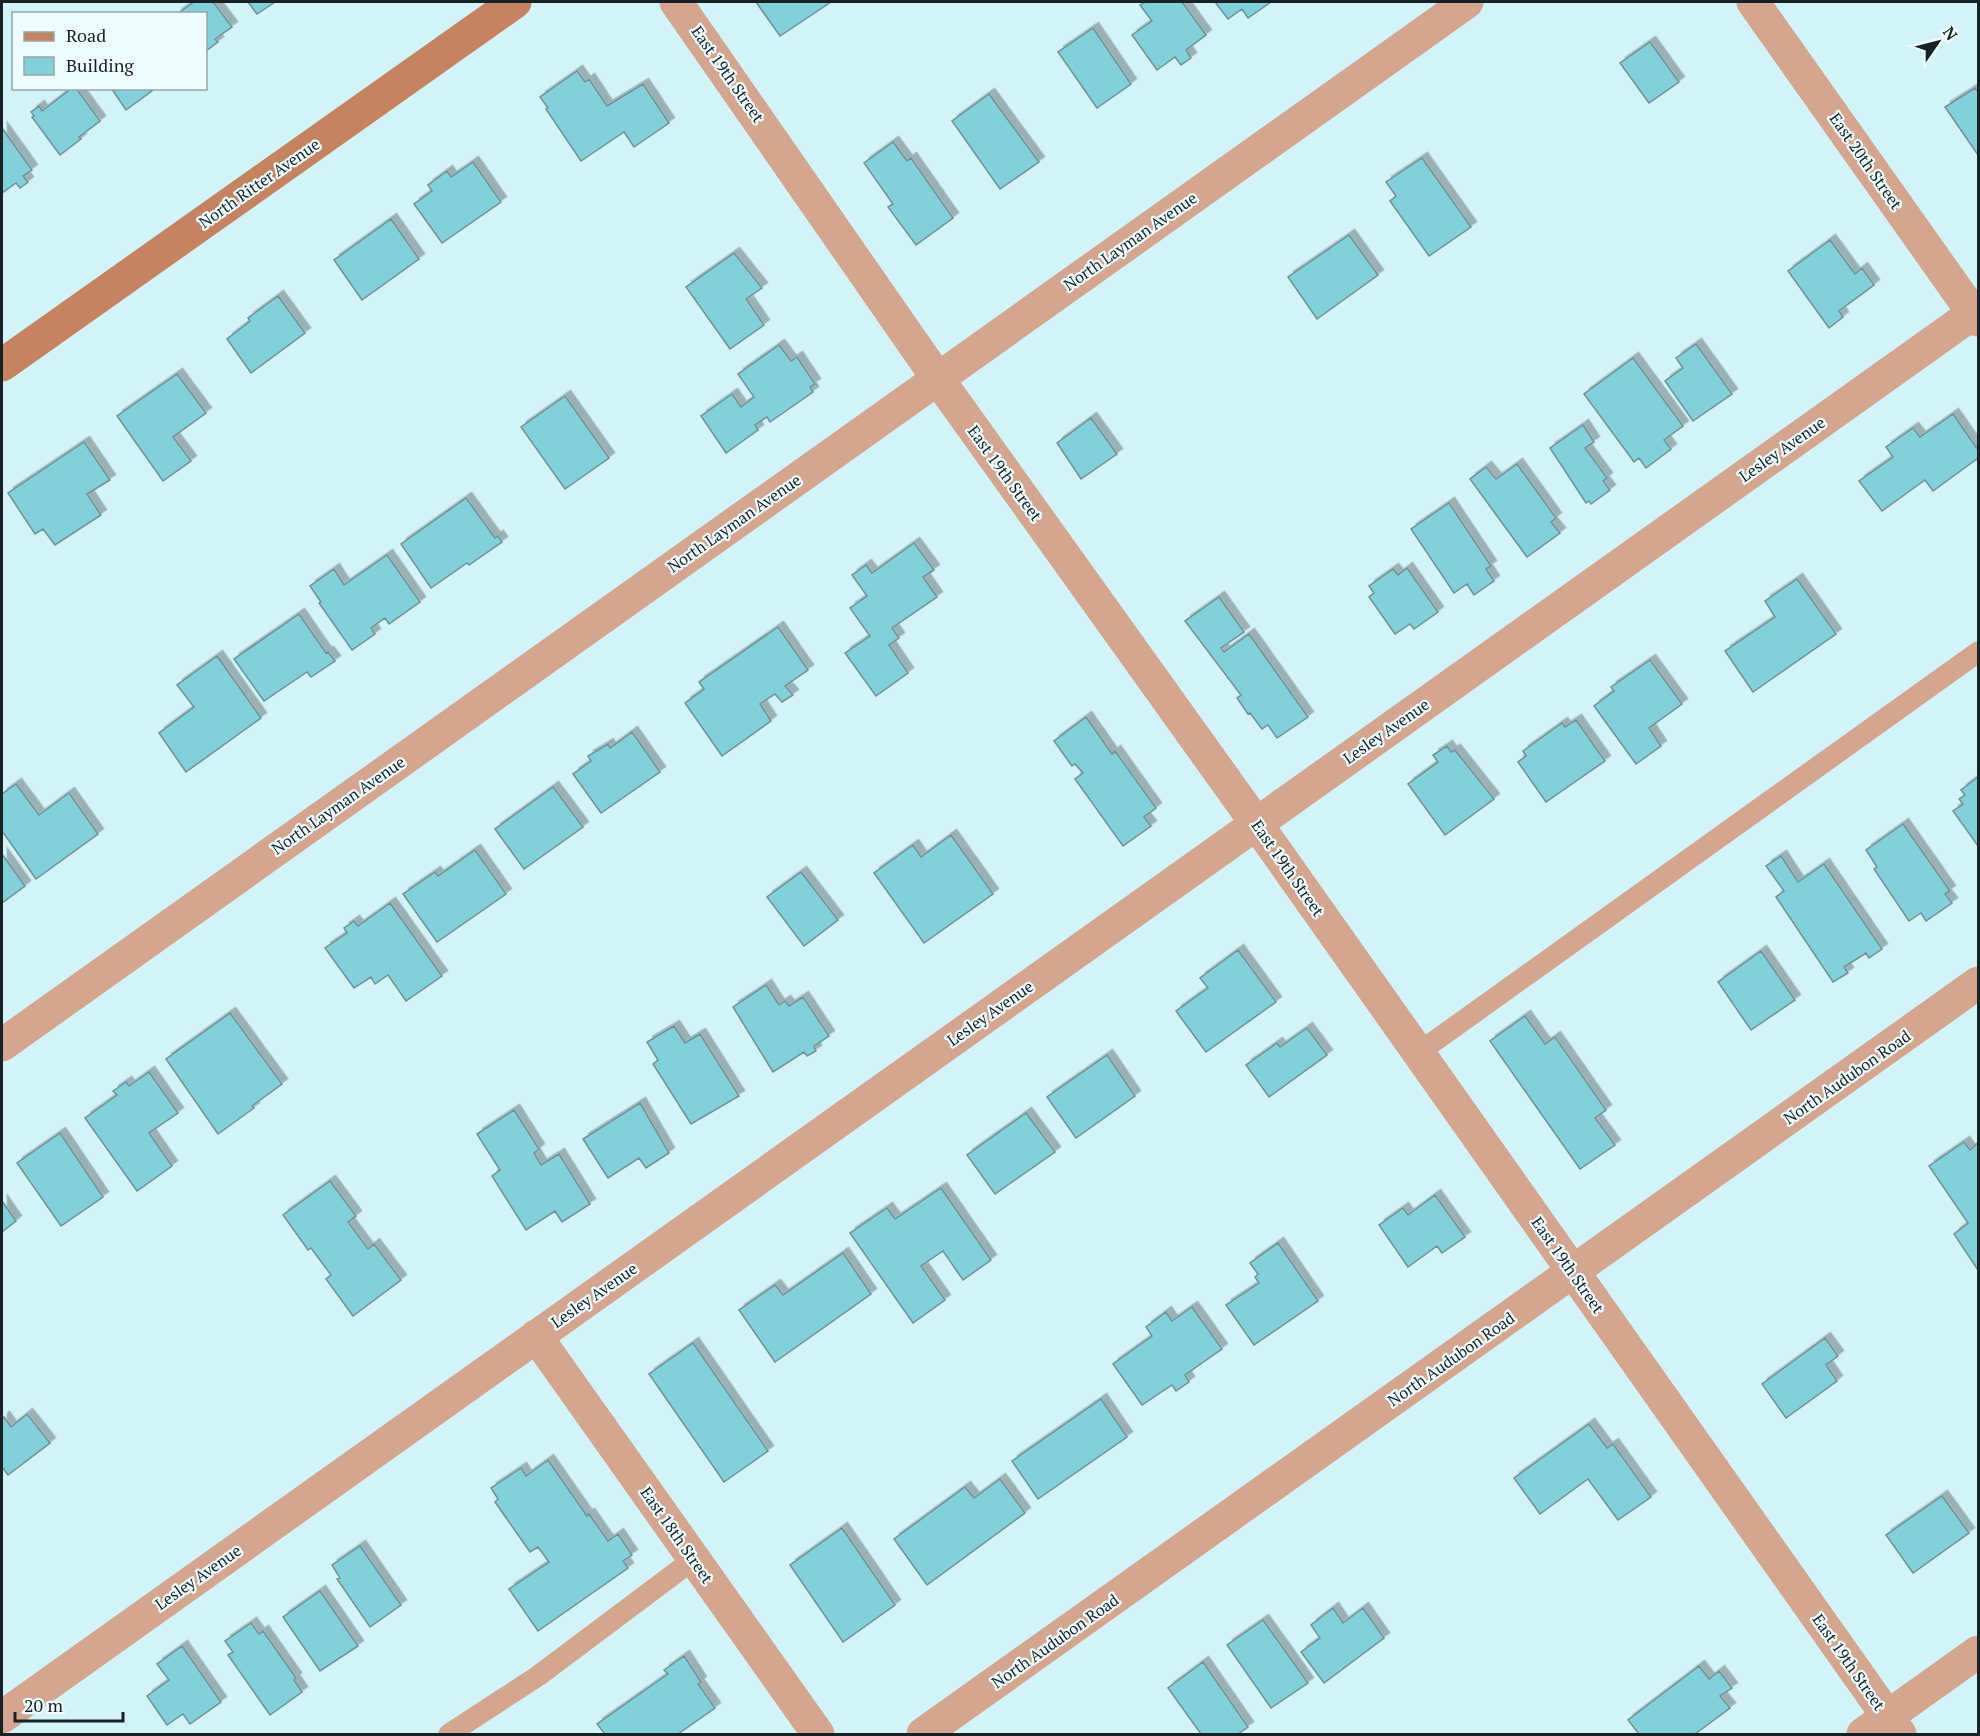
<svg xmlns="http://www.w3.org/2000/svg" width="1980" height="1736" font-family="'PT Serif',serif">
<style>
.building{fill:#81d0da;stroke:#729195;stroke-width:1.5;filter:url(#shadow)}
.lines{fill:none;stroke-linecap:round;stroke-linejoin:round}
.lane{stroke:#d4a690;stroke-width:21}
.street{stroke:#d4a690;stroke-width:33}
.secondary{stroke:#c58362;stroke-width:33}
.labels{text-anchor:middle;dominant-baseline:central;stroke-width:4.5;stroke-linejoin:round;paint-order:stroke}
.street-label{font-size:16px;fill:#162224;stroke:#effcfe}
</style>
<defs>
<filter id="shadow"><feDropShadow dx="5.5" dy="-5.5" stdDeviation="0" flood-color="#0004"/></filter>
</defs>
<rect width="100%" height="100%" fill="#d2f3f8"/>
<path class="building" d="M 194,2 L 213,2 L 232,27 L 215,39 L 218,42 L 206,51 L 206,14 L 177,14 Z
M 248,2 L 275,2 L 257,14 Z
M 756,2 L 831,2 L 780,36 Z
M 1145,2 L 1182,2 L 1206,35 L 1186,50 L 1191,58 L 1181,65 L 1175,57 L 1157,70 L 1132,35 L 1152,21 L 1140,5 Z
M 1215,2 L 1271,2 L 1248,18 L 1242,9 L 1228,19 Z
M 1093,28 L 1131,84 L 1097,108 L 1058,52 Z
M 1650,42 L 1679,82 L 1649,103 L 1620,63 Z
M 577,71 L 585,82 L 589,79 L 607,106 L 643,84 L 669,123 L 634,147 L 624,132 L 581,161 L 546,109 L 548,108 L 540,97 Z
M 72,88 L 76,88 L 100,121 L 79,137 L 81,139 L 60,155 L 32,117 L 34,116 L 31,112 L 39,106 L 42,111 Z
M 111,88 L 156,88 L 126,110 Z
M 1975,88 L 1978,92 L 1978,155 L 1945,107 Z
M 989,94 L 1039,162 L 1000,189 L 952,121 Z
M 2,128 L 32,170 L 23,176 L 28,182 L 20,188 L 16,183 L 2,193 Z
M 893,142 L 907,161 L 911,158 L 953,218 L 916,245 L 888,207 L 893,204 L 864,163 Z
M 1422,158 L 1471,227 L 1429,256 L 1390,201 L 1396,196 L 1386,182 Z
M 473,162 L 501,202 L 442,243 L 414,204 L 432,191 L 428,185 L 447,171 L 451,177 Z
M 391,219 L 419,259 L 362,300 L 334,260 Z
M 1349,235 L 1378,275 L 1317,319 L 1288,277 Z
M 1830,240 L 1855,274 L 1862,268 L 1874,285 L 1839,311 L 1843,317 L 1829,328 L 1788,271 Z
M 734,253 L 762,288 L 746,299 L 764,325 L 730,349 L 686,287 Z
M 278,296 L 305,333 L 251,373 L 227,339 L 250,321 L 248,318 Z
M 1696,344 L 1732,394 L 1693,421 L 1665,381 L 1683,368 L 1676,358 Z
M 779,345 L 791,361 L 797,357 L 815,384 L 810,387 L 813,392 L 770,422 L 767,417 L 755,425 L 758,430 L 726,453 L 701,416 L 732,394 L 741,407 L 754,397 L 738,374 Z
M 1633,358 L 1683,426 L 1664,440 L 1671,449 L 1646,468 L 1639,458 L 1634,462 L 1584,394 Z
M 177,374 L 206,413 L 173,437 L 191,461 L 163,481 L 117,416 Z
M 565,396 L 609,458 L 565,489 L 521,427 Z
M 1953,414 L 1978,450 L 1978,458 L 1933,491 L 1925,480 L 1882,511 L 1859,481 L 1893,457 L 1886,447 L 1913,428 L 1920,437 Z
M 1091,418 L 1117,454 L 1081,479 L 1057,443 Z
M 1583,425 L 1594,442 L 1585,448 L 1607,478 L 1603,481 L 1610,490 L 1591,504 L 1589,501 L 1586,503 L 1550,448 Z
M 84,442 L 110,480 L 87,494 L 101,515 L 55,545 L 43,529 L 35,534 L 8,493 Z
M 1517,464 L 1556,518 L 1551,522 L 1560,533 L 1527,557 L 1470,479 L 1486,467 L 1496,479 Z
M 466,498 L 495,538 L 498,536 L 502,542 L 469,565 L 467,563 L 431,588 L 401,544 Z
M 1449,503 L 1491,566 L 1486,569 L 1494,581 L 1474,595 L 1467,584 L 1454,593 L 1411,529 Z
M 914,543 L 934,570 L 923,577 L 937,597 L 892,628 L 899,638 L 889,645 L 908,673 L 876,696 L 845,653 L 870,636 L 850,608 L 867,596 L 852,575 L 866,565 L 872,573 Z
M 387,555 L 420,602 L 389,624 L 385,618 L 371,628 L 375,634 L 352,650 L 319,603 L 321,602 L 310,586 L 334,569 L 344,585 Z
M 1407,568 L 1438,612 L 1414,629 L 1410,624 L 1395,634 L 1369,597 L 1374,593 L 1369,586 L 1393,569 L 1398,575 Z
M 1797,579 L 1836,634 L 1753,692 L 1725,651 L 1775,617 L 1765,601 Z
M 1219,597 L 1244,632 L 1221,648 L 1224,652 L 1249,634 L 1308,717 L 1277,738 L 1268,725 L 1262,729 L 1250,713 L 1248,714 L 1237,698 L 1241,695 L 1185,621 Z
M 299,614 L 326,653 L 328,652 L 335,661 L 311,677 L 307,672 L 264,701 L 234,659 Z
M 778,627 L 808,670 L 785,686 L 793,695 L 782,702 L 775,694 L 760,704 L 771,721 L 722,756 L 685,703 L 704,689 L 699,682 Z
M 217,656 L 261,718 L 186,772 L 159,733 L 194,707 L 177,685 Z
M 1650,660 L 1682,704 L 1649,728 L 1661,746 L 1636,764 L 1594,706 L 1614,691 L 1611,687 Z
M 1086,717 L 1112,754 L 1115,751 L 1156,808 L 1144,817 L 1151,826 L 1123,846 L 1075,779 L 1083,773 L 1075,764 L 1072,766 L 1054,741 Z
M 1576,720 L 1605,761 L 1546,802 L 1518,762 L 1526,756 L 1523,751 L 1562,723 L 1565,727 Z
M 632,732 L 660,772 L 601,813 L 573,774 L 591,761 L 588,756 L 608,744 L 610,748 Z
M 1447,746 L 1451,752 L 1455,750 L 1494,799 L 1445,835 L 1408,784 L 1438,762 L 1433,755 Z
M 1978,777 L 1978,846 L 1953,811 L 1963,804 L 1959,799 L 1965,795 L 1961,790 Z
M 16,784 L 39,815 L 69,793 L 98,834 L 36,879 L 2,831 L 2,794 Z
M 553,787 L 583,827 L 524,869 L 495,829 Z
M 1903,824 L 1950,891 L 1945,894 L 1952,903 L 1926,921 L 1921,913 L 1909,921 L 1874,869 L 1877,867 L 1866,850 Z
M 951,835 L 993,894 L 924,943 L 874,873 L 913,845 L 921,857 Z
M 475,850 L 506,894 L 437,942 L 403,894 L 435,872 L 438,876 Z
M 2,854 L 25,886 L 2,903 Z
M 1781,856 L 1798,882 L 1824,864 L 1882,949 L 1869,958 L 1866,953 L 1844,967 L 1848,973 L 1833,982 L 1776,897 L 1784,891 L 1766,866 Z
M 801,872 L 838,920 L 804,946 L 767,897 Z
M 390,903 L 442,976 L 406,1001 L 388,975 L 375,984 L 371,977 L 354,988 L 325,948 L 347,933 L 344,928 L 354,921 L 358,926 Z
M 1238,950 L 1276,1002 L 1206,1052 L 1176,1011 L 1208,988 L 1200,978 Z
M 1761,951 L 1795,1000 L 1751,1030 L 1718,982 Z
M 766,985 L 779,1005 L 785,1001 L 789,1006 L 803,997 L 829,1036 L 814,1046 L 816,1051 L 807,1056 L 804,1052 L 773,1072 L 733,1007 Z
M 230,1013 L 282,1084 L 252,1106 L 254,1108 L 218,1134 L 166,1059 Z
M 1525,1016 L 1545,1044 L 1555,1037 L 1606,1110 L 1595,1118 L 1615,1145 L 1580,1169 L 1490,1041 Z
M 674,1026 L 685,1043 L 700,1034 L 739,1096 L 691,1124 L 653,1064 L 658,1060 L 647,1042 Z
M 1307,1028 L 1327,1055 L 1269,1097 L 1246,1065 L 1277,1043 L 1280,1047 Z
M 1107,1055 L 1135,1096 L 1076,1138 L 1047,1097 Z
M 149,1072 L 178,1113 L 149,1133 L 172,1166 L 137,1191 L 85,1118 L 117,1095 L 113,1091 L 126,1082 L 129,1086 Z
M 640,1103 L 669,1153 L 646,1168 L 639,1158 L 608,1178 L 583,1139 Z
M 514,1110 L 539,1149 L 534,1153 L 541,1165 L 559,1154 L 590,1204 L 562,1222 L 555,1211 L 526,1230 L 492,1176 L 500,1170 L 477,1134 Z
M 1026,1113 L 1055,1152 L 995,1194 L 967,1155 Z
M 60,1133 L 103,1197 L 61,1226 L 17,1163 Z
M 1964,1142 L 1970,1150 L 1978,1143 L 1978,1270 L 1954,1234 L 1968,1223 L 1929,1166 Z
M 330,1181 L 356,1216 L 348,1222 L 368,1249 L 374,1244 L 401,1280 L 353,1316 L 326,1279 L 331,1275 L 311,1248 L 308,1250 L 283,1215 Z
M 941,1188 L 991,1260 L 963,1280 L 943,1251 L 921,1266 L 945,1300 L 913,1323 L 850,1233 L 887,1208 L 895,1219 Z
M 1435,1195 L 1465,1237 L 1442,1253 L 1437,1246 L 1408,1267 L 1379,1225 L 1403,1208 L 1408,1215 Z
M 2,1201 L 16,1221 L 2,1232 Z
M 1278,1243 L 1318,1301 L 1254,1345 L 1226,1305 L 1259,1283 L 1255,1277 L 1258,1274 L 1250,1263 Z
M 843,1253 L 871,1294 L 775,1362 L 739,1310 L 775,1285 L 783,1295 Z
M 1192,1307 L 1222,1349 L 1185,1375 L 1189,1382 L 1176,1391 L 1172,1385 L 1142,1405 L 1113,1364 L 1152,1336 L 1146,1327 L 1166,1312 L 1172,1321 Z
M 1825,1338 L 1838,1356 L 1826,1365 L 1837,1381 L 1786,1418 L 1762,1384 Z
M 693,1343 L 768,1451 L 724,1482 L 649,1374 Z
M 1101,1399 L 1127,1437 L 1038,1499 L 1012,1461 Z
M 27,1414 L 50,1443 L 8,1475 L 2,1467 L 2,1419 L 4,1417 L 11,1427 Z
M 1589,1424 L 1607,1448 L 1613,1444 L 1651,1497 L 1618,1520 L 1588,1479 L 1540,1514 L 1514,1478 Z
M 548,1460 L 587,1516 L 589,1514 L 608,1541 L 618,1534 L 632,1555 L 623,1561 L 628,1568 L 538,1631 L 509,1589 L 549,1562 L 538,1547 L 530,1552 L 495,1502 L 498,1499 L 491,1488 L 521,1468 L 526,1476 Z
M 1000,1479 L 1025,1513 L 927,1585 L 894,1539 L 965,1487 L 974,1498 Z
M 1942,1496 L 1969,1533 L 1913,1573 L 1886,1535 Z
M 842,1528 L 895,1605 L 843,1642 L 790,1565 Z
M 360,1546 L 401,1605 L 370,1627 L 337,1579 L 340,1578 L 332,1565 Z
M 320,1591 L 358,1646 L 320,1671 L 283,1617 Z
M 1333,1608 L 1343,1623 L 1363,1608 L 1384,1638 L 1324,1683 L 1301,1652 L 1320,1638 L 1311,1625 Z
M 1263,1620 L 1308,1683 L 1271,1708 L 1227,1645 Z
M 251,1623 L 259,1634 L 263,1631 L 296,1678 L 294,1680 L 302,1692 L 270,1715 L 228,1655 L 233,1652 L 225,1641 Z
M 182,1646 L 221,1702 L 190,1724 L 183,1714 L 167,1725 L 147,1696 L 169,1680 L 157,1664 Z
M 684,1656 L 701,1682 L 698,1684 L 715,1708 L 678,1734 L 605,1734 L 597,1724 L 668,1674 L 664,1670 Z
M 1203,1662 L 1248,1727 L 1238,1734 L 1201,1734 L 1168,1688 Z
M 1699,1666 L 1709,1679 L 1719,1671 L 1732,1688 L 1720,1696 L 1730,1708 L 1695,1734 L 1639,1734 L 1628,1720 Z"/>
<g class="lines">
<path class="lane" d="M 1418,1053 L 1978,652
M 449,1734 L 538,1676 L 694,1559"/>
<path class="street" d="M 676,2 L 938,379 L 1256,823 L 1900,1734
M 1753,2 L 1978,320
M 2,1045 L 1467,2
M 536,1336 L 818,1734
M 2,1717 L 1978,310
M 923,1734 L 1978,983
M 1863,1734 L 1978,1652"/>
<path class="secondary" d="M 2,365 L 515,2"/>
</g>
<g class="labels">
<g class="street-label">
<text transform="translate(728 74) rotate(55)">East 19th Street</text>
<text transform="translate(1866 161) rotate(55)">East 20th Street</text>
<text transform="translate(259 183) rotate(-35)">North Ritter Avenue</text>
<text transform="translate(1130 241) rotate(-35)">North Layman Avenue</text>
<text transform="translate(1782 449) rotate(-35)">Lesley Avenue</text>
<text transform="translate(1005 473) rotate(54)">East 19th Street</text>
<text transform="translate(734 523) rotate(-35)">North Layman Avenue</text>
<text transform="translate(1386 731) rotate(-35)">Lesley Avenue</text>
<text transform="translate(338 805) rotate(-35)">North Layman Avenue</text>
<text transform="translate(1288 868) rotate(55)">East 19th Street</text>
<text transform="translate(990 1013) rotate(-35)">Lesley Avenue</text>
<text transform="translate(1847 1077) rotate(-35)">North Audubon Road</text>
<text transform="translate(1568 1265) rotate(55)">East 19th Street</text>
<text transform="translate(594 1295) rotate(-35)">Lesley Avenue</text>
<text transform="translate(1451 1359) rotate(-35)">North Audubon Road</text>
<text transform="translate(677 1535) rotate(55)">East 18th Street</text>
<text transform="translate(198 1577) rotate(-35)">Lesley Avenue</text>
<text transform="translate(1055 1641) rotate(-35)">North Audubon Road</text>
<text transform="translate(1849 1662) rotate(55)">East 19th Street</text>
</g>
</g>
<rect width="1980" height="1736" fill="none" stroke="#162224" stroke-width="6"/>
<rect x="12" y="12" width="195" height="78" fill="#effcfe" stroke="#98a5a7" stroke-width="1.5"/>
<rect x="24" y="32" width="30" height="9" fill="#c58362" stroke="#98a5a7" stroke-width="1.5"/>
<text x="66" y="42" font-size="18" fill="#162224">Road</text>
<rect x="24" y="57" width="30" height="18" fill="#81d0da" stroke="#98a5a7" stroke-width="1.5"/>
<text x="66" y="72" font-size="18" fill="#162224">Building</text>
<g transform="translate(1938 42) rotate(55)" stroke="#effcfe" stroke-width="4.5" paint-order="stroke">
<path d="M0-4.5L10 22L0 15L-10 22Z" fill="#162224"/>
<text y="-9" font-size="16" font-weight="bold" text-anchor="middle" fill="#162224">N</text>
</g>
<path d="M15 1712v9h108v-9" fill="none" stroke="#162224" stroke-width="3"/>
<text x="24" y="1712" font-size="18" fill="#162224" stroke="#effcfe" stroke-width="4.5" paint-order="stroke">20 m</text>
</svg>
